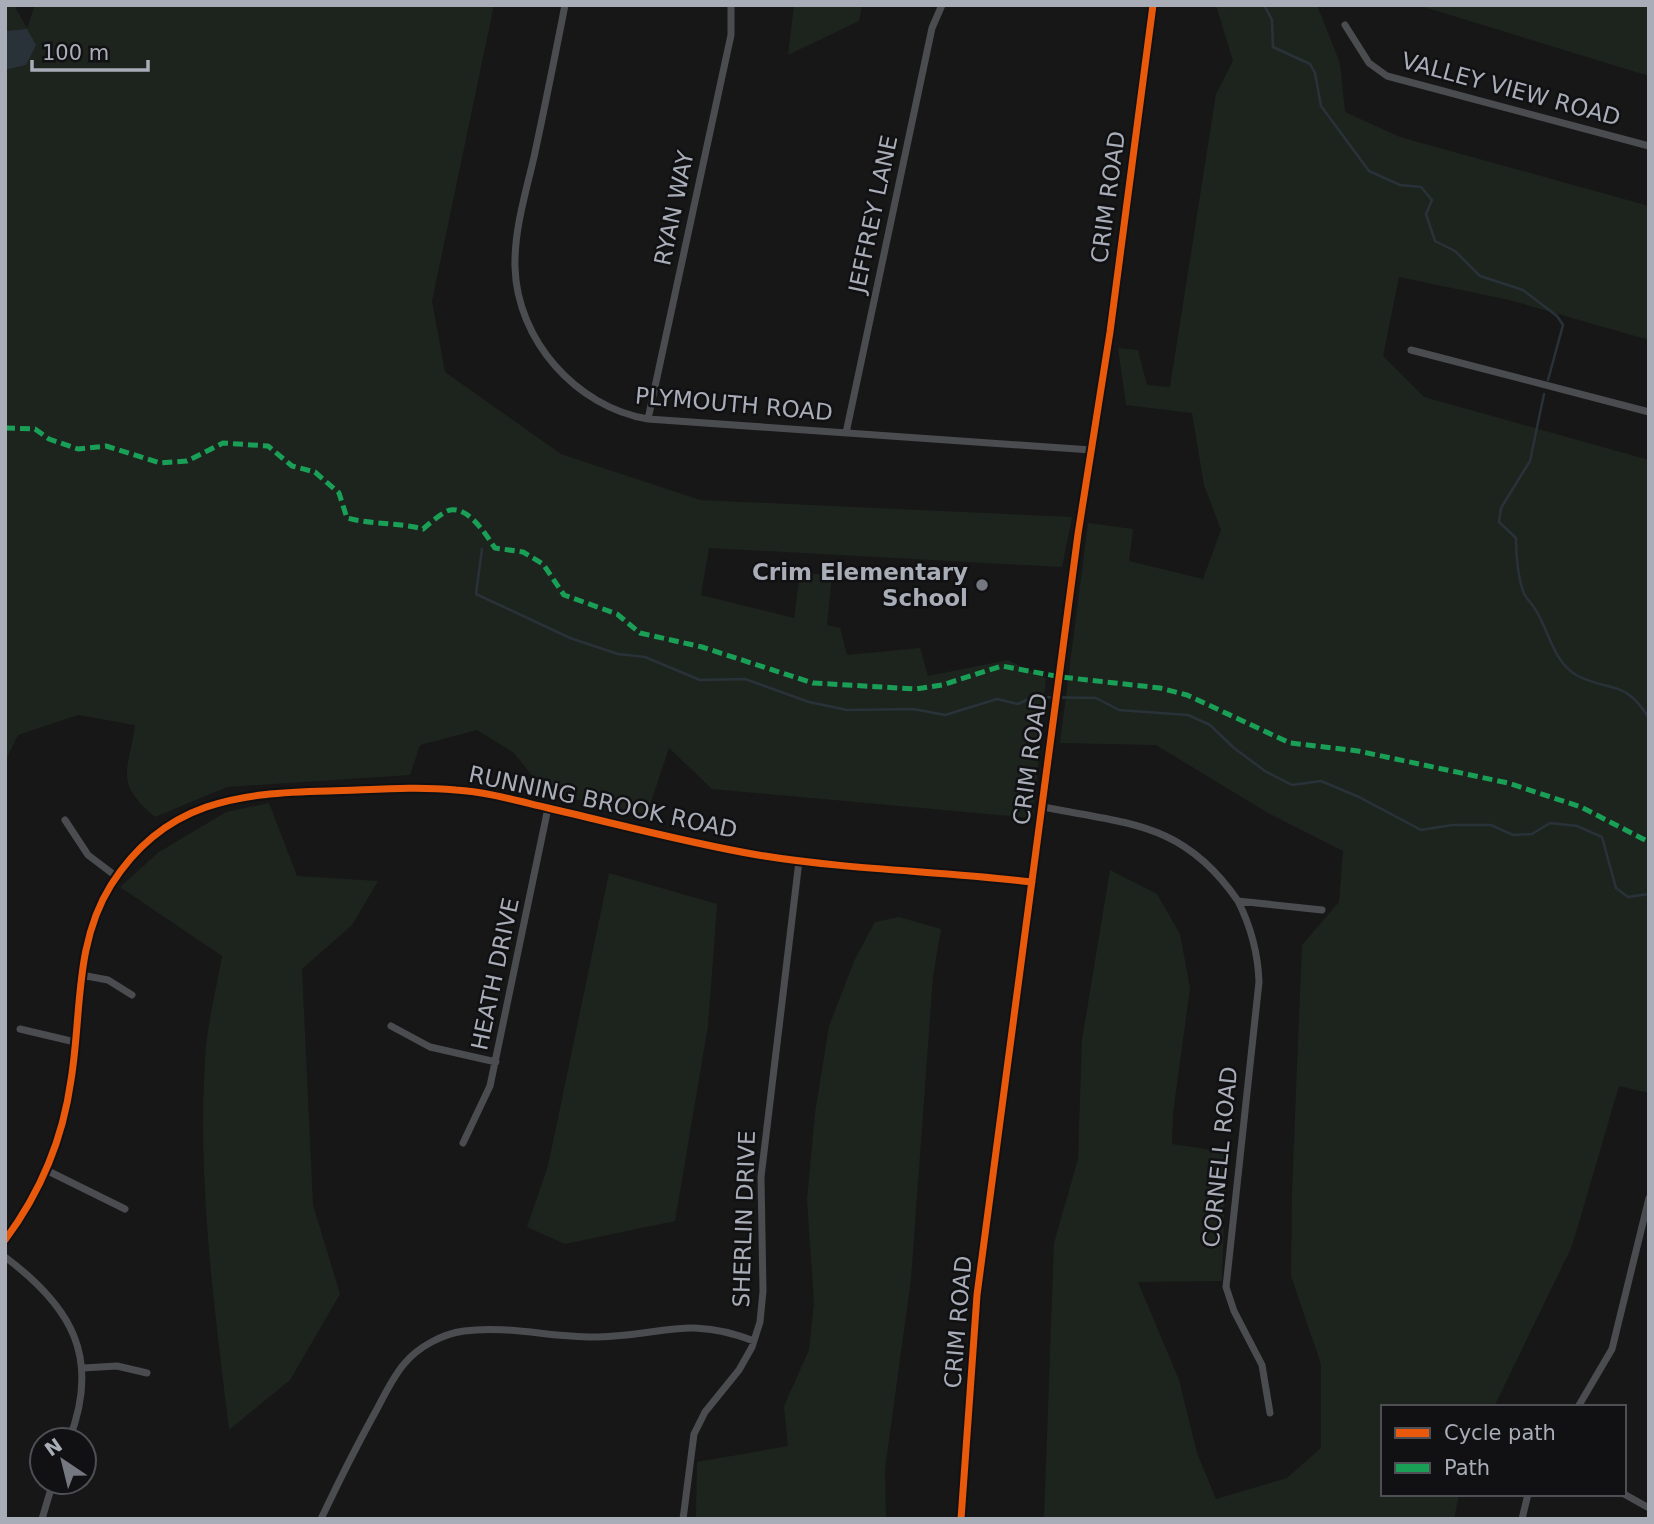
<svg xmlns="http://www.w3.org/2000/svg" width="1654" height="1524" font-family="'DejaVu Sans',sans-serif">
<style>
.green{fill:#1d241e}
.water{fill:#2a3239}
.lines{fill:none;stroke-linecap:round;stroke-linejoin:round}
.stream{stroke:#2a3239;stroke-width:2.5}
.minor{stroke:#4b4c50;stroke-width:7}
.tertiary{stroke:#4b4c50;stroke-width:10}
.quiet{stroke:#1a9f57;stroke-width:5;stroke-dasharray:10 5;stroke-linecap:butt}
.cycleway-casing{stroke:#111113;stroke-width:11}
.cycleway{stroke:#e8590c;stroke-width:7}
.poi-dot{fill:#757880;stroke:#111113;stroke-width:2.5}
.labels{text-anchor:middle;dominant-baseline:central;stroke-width:5;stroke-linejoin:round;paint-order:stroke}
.street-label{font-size:23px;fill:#a8adb8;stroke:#111113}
.poi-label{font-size:23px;font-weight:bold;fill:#a8adb8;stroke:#111113;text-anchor:end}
</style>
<rect width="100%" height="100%" fill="#171717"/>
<path class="green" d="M 5,5 L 14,5 L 27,28 L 35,5 L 494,5 L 432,301 L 445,372 L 561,454 L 700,500 L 1072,517 L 1062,567 L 709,548 L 701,595 L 794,618 L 800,573 L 832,575 L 827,625 L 840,628 L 847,655 L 920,648 L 928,676 L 1008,660 L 1046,678 L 1033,818 L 712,789 L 669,748 L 647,814 L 546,793 L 514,753 L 477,730 L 420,745 L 410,775 L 227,787 L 155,817 C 113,781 129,772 135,725 L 78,715 L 18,735 L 5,762 L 5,70 L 26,65 L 27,29 L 5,31 Z
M 794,5 L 862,5 L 859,21 L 788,55 Z
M 1216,5 L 1317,5 L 1340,63 L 1345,112 L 1400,137 L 1649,206 L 1649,340 L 1509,300 L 1399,277 L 1383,356 L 1424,397 L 1649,460 L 1649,1093 L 1619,1086 L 1572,1246 L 1494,1407 L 1383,1407 L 1383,1494 L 1459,1494 L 1454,1519 L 1044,1519 L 1054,1243 L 1078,1159 L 1082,1040 L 1110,870 L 1157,894 L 1180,934 L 1190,988 L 1173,1113 L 1172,1144 L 1226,1152 L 1222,1281 L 1138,1282 L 1179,1380 L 1197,1453 L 1216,1499 L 1287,1478 L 1321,1448 L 1321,1364 L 1291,1276 L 1292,1191 L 1302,945 L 1339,902 L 1343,851 L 1268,813 L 1156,745 L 1060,743 L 1088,523 L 1133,529 L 1129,561 L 1203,579 L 1221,530 L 1204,485 L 1192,413 L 1126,405 L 1118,348 L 1138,350 L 1147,385 L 1170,387 L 1216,94 L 1233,61 Z
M 1422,5 L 1649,5 L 1649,76 L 1424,7 Z
M 269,803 L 297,876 L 378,881 L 352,925 L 302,969 L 313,1205 L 340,1294 L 290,1380 L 229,1430 C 214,1303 196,1175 206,1046 C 209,1016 217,986 222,956 L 120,887 L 159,852 L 226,812 Z
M 609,873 L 717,904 L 708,1026 L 675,1221 L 565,1244 L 527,1227 L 548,1166 Z
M 899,917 L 941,929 L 933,976 L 911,1279 L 885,1469 L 886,1519 L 696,1519 L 697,1462 L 788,1446 L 784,1406 L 809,1350 L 814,1303 L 807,1200 L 815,1113 L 829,1026 L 855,959 L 875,922 Z"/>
<path class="water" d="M 27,29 L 36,45 L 26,65 L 5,70 L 5,31 Z"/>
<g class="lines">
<path class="stream" d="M 1264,5 L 1272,20 L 1273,47 L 1310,64 L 1315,73 L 1321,106 L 1369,171 L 1400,185 L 1421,187 L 1432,200 L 1426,214 L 1435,241 L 1455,251 L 1480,276 L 1523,290 L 1557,316 L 1563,325 L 1548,380
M 1544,394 L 1530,461 L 1501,508 L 1499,522 L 1516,538 C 1516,557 1517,573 1523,591 C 1525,598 1531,602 1535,609 C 1549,630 1553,663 1578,676 C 1613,693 1624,679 1649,718
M 482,549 L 476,594 L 570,638 L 618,654 L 645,657 L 700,680 L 745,679 L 809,702 L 847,710 L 913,709 L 945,715 L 997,699 L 1018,704 L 1033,697 L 1096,698 L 1119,710 L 1188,715 L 1210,725 L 1234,748 L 1265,771 L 1292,785 L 1321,781 L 1359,797 L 1421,830 L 1452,825 L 1491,825 L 1513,835 L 1532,834 L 1550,823 L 1577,826 L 1602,837 L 1616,888 L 1628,897 L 1649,894"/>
<path class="minor" d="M 565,5 C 555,56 545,106 534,157 C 526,192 514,230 515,267 C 517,340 576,407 648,419 L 1091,450
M 1345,25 L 1369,63 L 1387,76 L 1649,146
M 1411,350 L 1649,412
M 648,419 L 731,35 L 731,5
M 846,433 L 932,28 L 942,5
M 1043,807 C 1129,824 1184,822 1238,901 L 1322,910
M 65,820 L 88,855 L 117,877
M 1238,901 C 1251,927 1258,952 1259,982 L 1226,1287 L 1234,1311 L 1262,1365 L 1270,1413
M 81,975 L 108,980 L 132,995
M 391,1026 L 430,1047 L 496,1062
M 20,1029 L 75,1042
M 463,1143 L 490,1086 L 548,808
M 46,1170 L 125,1209
M 5,1240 C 40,1193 63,1138 71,1080 C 82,1013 74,944 111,885 C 164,801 238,793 328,791 C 370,790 414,786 456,790 C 487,792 518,801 548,808 C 617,824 688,843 758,855 C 849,870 941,871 1032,882
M 5,1257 C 72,1307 101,1358 69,1440
M 83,1368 L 117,1366 L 147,1373
M 1578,1407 L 1612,1349 L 1649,1198
M 1624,1494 L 1649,1508
M 42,1519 L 53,1482
M 321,1519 C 339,1481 357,1445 377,1409 C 385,1394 393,1377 404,1364 C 418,1347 442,1334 464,1331 C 508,1325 553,1338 597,1337 C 661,1336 688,1315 754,1341
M 683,1519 L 694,1434 L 705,1412 L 739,1370 L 752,1347 L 760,1322 L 763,1291 L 761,1177 L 799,861
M 1522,1519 L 1528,1494"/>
<path class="tertiary" d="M 961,1519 L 977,1295 L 1078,534 L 1110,332 L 1153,5"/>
<path class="quiet" d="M 5,428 L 35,429 L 49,439 L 78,449 L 106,446 L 160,463 L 187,461 L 223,443 L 268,446 L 292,466 L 315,472 L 339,493 L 347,518 C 373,525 397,522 423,529 C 430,523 439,515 447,511 C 467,503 486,535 495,548 L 523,552 L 543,564 L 564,595 L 617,614 L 640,633 L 702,647 L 813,683 L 916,689 L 942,685 L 1002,666 L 1061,677 L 1160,688 L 1187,695 L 1290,743 L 1358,751 L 1508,783 L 1581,807 L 1647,841"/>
<g class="cycleway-casing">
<path id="cycleway" d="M 5,1240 C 40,1193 63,1138 71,1080 C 82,1013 74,944 111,885 C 164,801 238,793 328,791 C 370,790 414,786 456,790 C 487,792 518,801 548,808 C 617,824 688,843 758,855 C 849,870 941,871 1032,882
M 961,1519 L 977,1295 L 1078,534 L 1110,332 L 1153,5"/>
</g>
<use href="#cycleway" class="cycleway"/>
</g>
<circle class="poi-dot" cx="982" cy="585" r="7"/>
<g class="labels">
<g class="street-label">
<text transform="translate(1511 89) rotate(15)">VALLEY VIEW ROAD</text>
<text transform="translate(1108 197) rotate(-82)">CRIM ROAD</text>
<text transform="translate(674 208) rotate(-78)">RYAN WAY</text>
<text transform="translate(873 214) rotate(-78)">JEFFREY LANE</text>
<text transform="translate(734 404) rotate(5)">PLYMOUTH ROAD</text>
<text transform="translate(1030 759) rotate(-82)">CRIM ROAD</text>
<text transform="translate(603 802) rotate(12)">RUNNING BROOK ROAD</text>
<text transform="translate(495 974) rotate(-78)">HEATH DRIVE</text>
<text transform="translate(1220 1157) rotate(-84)">CORNELL ROAD</text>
<text transform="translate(744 1219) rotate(-88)">SHERLIN DRIVE</text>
<text transform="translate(958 1322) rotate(-85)">CRIM ROAD</text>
</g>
<g class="poi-label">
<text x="968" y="572">Crim Elementary<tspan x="968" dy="26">School</tspan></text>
</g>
</g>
<rect width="1654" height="1524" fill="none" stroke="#a8adb8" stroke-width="14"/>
<rect x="1381" y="1405" width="245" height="91" fill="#111113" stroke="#4d4f55" stroke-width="2"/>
<rect x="1395" y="1428" width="35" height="10" fill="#e8590c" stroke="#4d4f55" stroke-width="2"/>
<text x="1444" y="1440" font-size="21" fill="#a8adb8">Cycle path</text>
<rect x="1395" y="1463" width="35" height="10" fill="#1a9f57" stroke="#4d4f55" stroke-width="2"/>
<text x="1444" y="1475" font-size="21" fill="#a8adb8">Path</text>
<g transform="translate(63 1461) rotate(325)"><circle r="33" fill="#111113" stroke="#4d4f55" stroke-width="2"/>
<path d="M0-5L12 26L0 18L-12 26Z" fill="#757880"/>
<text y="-10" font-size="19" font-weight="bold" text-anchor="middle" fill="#a8adb8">N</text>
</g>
<path d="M32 60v10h116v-10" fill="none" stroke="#a8adb8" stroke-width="3.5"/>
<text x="42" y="60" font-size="21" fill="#a8adb8" stroke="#111113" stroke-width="5" paint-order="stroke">100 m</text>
</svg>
